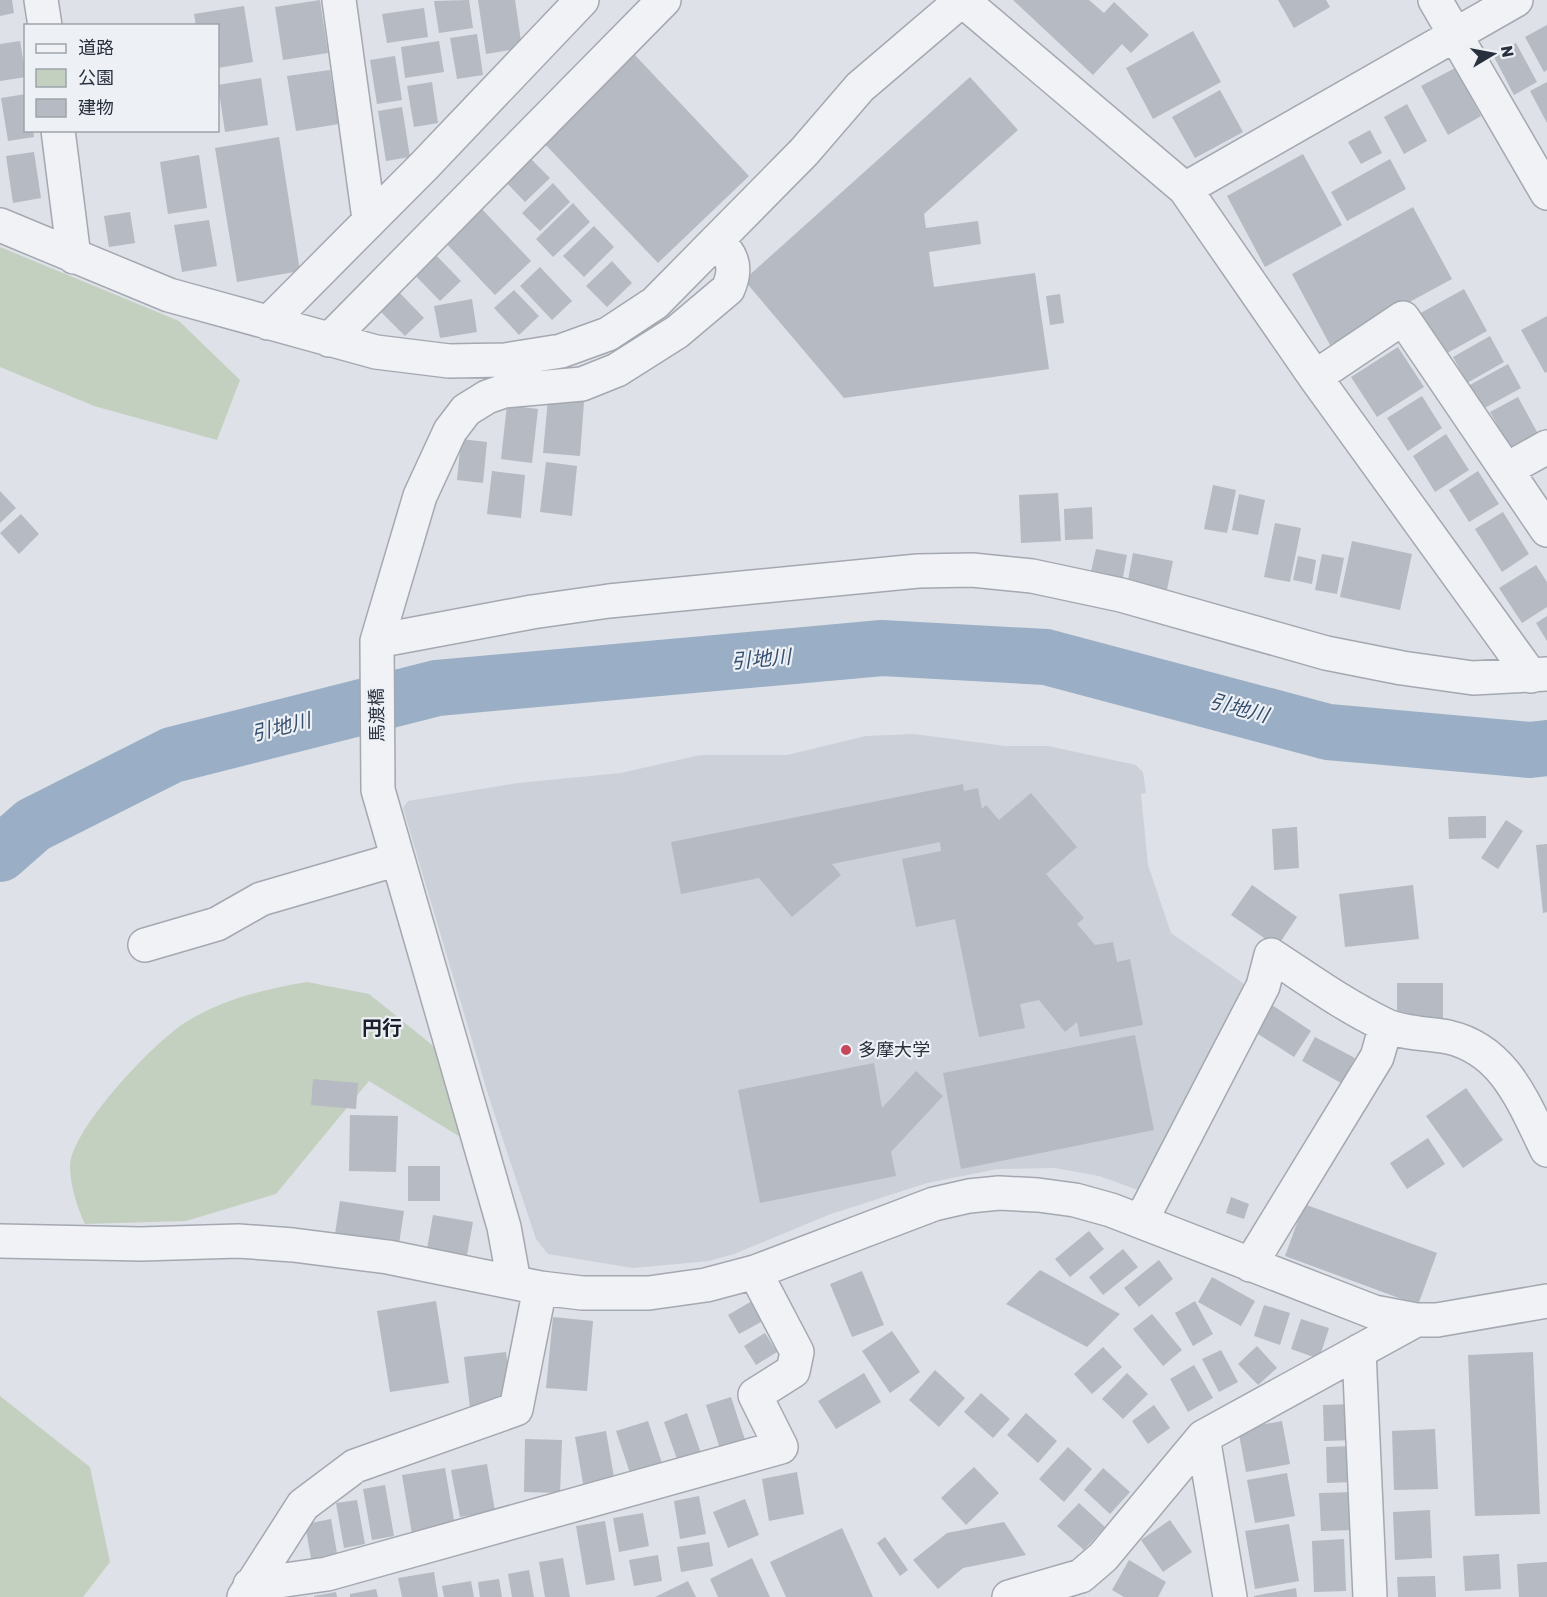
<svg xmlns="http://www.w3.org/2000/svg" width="1547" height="1597" font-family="Rubik,'Noto Sans JP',sans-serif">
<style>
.built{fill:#ccd0d9}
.green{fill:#c4d0bf}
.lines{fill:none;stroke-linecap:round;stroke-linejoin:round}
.river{stroke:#9aafc5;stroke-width:56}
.building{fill:#b5bac3}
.minor-casing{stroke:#a4a8b1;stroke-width:36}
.minor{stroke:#f0f2f5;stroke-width:33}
.poi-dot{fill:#c7475a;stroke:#edf0f4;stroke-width:2}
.labels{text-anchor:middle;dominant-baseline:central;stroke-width:4.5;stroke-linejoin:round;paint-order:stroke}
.street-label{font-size:18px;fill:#282f3d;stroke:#edf0f4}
.poi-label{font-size:18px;fill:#282f3d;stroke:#edf0f4;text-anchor:start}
.water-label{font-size:20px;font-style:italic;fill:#344e6e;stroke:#edf0f4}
.neighbourhood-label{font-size:20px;font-weight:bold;fill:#1a212d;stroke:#edf0f4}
</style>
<rect width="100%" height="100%" fill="#dee1e7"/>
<path class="built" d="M 914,734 L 1005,746 L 1048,746 L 1136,765 L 1143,772 L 1146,793 L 1141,794 L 1148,865 L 1171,933 L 1243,983 L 1245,997 L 1145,1189 L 1138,1190 L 1099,1176 L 1055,1168 L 998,1169 L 927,1183 L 828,1215 L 734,1254 L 709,1261 L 633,1268 L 548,1254 L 536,1239 L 491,1104 L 403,808 L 408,801 L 518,783 L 621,773 L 700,755 L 787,755 L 866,736 Z"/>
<path class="green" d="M 0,247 L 179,321 L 240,380 L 217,440 L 94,406 L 0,367 Z
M 307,982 L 369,994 L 431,1044 L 474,1090 L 501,1162 L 369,1081 L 276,1194 L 186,1221 L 85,1224 C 77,1207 70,1185 70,1166 C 71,1129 155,1041 186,1022 C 223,999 265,989 307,982 Z
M 0,1396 L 90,1467 L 110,1562 L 83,1597 L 0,1597 Z"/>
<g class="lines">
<path class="river" d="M 0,854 L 33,825 L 172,755 L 437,688 L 882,648 L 1046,657 L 1328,732 L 1530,750 L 1547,748"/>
</g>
<path class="building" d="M 0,0 L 12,0 L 14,13 L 0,16 Z
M 320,0 L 328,53 L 283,60 L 275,7 Z
M 469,0 L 473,28 L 439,33 L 434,1 Z
M 478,0 L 515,0 L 522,48 L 486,54 Z
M 1013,0 L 1089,0 L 1104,13 L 1114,2 L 1149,35 L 1131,53 L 1122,44 L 1093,75 Z
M 1278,0 L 1326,0 L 1330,7 L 1294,28 Z
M 244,6 L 253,62 L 218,68 L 218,26 L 196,26 L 194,14 Z
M 424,8 L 428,37 L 387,43 L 382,14 Z
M 1547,25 L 1547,70 L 1544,72 L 1525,37 Z
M 1193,31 L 1221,82 L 1153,119 L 1126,68 Z
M 477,34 L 483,75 L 457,79 L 450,38 Z
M 20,41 L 26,77 L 0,81 L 0,44 Z
M 439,41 L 444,72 L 405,78 L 401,47 Z
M 1516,43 L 1537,82 L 1514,95 L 1493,55 Z
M 633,53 L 749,176 L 658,263 L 542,141 Z
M 395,56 L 402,100 L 377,104 L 370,60 Z
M 1455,68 L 1481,116 L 1448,135 L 1421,86 Z
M 330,70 L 339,124 L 296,131 L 287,76 Z
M 970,77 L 1018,130 L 924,214 L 926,228 L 978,221 L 981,244 L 929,252 L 934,287 L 1035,273 L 1049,369 L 844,398 L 744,280 Z
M 261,78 L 268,125 L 225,132 L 218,85 Z
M 432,82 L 438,123 L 414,127 L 407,86 Z
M 1547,82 L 1547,123 L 1530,91 Z
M 1220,90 L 1243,132 L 1195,158 L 1172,117 Z
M 26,94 L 26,130 L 33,130 L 34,137 L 8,141 L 1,98 Z
M 1407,104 L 1427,141 L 1404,154 L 1384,117 Z
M 402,107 L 410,157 L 386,161 L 378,111 Z
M 1370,130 L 1382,153 L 1361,164 L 1348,142 Z
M 279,137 L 300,271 L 237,282 L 215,148 Z
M 34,152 L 41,198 L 13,203 L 6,156 Z
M 526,154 L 550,178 L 525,202 L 501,177 Z
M 1303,154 L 1342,225 L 1265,267 L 1227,196 Z
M 199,155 L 207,208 L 168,214 L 160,162 Z
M 1390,159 L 1406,189 L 1347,221 L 1331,192 Z
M 553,183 L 570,202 L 540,231 L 522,213 Z
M 573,203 L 590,222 L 553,257 L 536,239 Z
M 478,205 L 531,261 L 495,295 L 442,239 Z
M 1413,207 L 1452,279 L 1330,345 L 1292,274 Z
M 130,212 L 135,243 L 109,247 L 104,216 Z
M 209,220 L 217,266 L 182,272 L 174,225 Z
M 594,226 L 614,247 L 584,277 L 563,256 Z
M 432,251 L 461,281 L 440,301 L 411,271 Z
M 612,261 L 632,283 L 607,307 L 586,286 Z
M 540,267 L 572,301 L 552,320 L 520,286 Z
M 395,288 L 424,318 L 405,336 L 375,306 Z
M 1464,289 L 1487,331 L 1440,357 L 1417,315 Z
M 514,290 L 539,316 L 519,335 L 494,308 Z
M 1060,294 L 1064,323 L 1050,325 L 1046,296 Z
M 472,299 L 477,332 L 440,338 L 434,306 Z
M 1547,316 L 1547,372 L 1545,373 L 1521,330 Z
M 1490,336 L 1504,362 L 1467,383 L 1453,357 Z
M 1398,347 L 1424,387 L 1377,417 L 1351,377 Z
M 1508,364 L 1521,388 L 1481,410 L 1468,386 Z
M 1422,396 L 1442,428 L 1408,451 L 1387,418 Z
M 1518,397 L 1543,443 L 1516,458 L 1490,412 Z
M 548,399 L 584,402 L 580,456 L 543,453 Z
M 507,405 L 538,409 L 532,463 L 501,459 Z
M 1446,434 L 1469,470 L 1435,492 L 1413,456 Z
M 461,439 L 487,442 L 483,483 L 457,480 Z
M 546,462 L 577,466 L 572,516 L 540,512 Z
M 492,471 L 525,475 L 521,518 L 487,514 Z
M 1478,471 L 1499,504 L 1469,522 L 1449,490 Z
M 1213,485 L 1236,490 L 1227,533 L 1204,529 Z
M 0,491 L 16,508 L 0,523 Z
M 1058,493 L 1061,541 L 1021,543 L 1019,495 Z
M 1239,494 L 1265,500 L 1258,535 L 1232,530 Z
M 1092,507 L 1093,539 L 1065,540 L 1064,509 Z
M 1503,512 L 1529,554 L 1502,572 L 1475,529 Z
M 21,514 L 39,534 L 19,554 L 0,533 Z
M 1275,523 L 1301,528 L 1290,582 L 1264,577 Z
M 1352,541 L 1412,554 L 1400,610 L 1340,597 Z
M 1096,549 L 1127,555 L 1122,582 L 1090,576 Z
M 1133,553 L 1173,561 L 1165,599 L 1126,591 Z
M 1322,554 L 1344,558 L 1337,594 L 1315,590 Z
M 1298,556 L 1316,560 L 1312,584 L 1293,580 Z
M 1536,565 L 1547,582 L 1547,607 L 1522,623 L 1499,588 Z
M 1547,616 L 1547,641 L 1536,623 Z
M 963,784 L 964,791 L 978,788 L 982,809 L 986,805 L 999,820 L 1031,793 L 1077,847 L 1046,874 L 1084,918 L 1077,924 L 1095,945 L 1113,942 L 1117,962 L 1130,959 L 1143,1025 L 1080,1037 L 1077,1022 L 1065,1032 L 1039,1000 L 1020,1004 L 1025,1028 L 979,1037 L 955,919 L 916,927 L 902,859 L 941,851 L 940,842 L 832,864 L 841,875 L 792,917 L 759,878 L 681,894 L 671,842 Z
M 1486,816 L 1486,838 L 1449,839 L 1448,817 Z
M 1506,820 L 1523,831 L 1498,869 L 1481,858 Z
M 1297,827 L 1299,868 L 1274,870 L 1272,829 Z
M 1547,844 L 1547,912 L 1543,913 L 1536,845 Z
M 1252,885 L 1297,917 L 1277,947 L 1231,915 Z
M 1413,885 L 1419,939 L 1345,947 L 1339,894 Z
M 1397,983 L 1443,983 L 1443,1025 L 1397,1026 Z
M 1272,1005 L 1311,1031 L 1294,1057 L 1255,1032 Z
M 1135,1035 L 1154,1130 L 961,1169 L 943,1073 Z
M 1315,1037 L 1355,1058 L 1341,1083 L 1302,1061 Z
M 874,1063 L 882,1108 L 916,1071 L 943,1096 L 891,1152 L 896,1176 L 760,1203 L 738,1090 Z
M 313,1079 L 358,1083 L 356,1109 L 311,1105 Z
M 1466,1088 L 1503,1140 L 1463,1168 L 1426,1116 Z
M 350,1115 L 398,1116 L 396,1172 L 349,1171 Z
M 1428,1138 L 1445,1164 L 1407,1189 L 1390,1163 Z
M 408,1166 L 440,1166 L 440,1201 L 408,1201 Z
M 1231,1197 L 1249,1204 L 1244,1219 L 1226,1213 Z
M 340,1201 L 404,1211 L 399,1244 L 335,1234 Z
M 1304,1204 L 1437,1253 L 1418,1305 L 1285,1256 Z
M 433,1215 L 473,1222 L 467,1255 L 427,1249 Z
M 1089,1231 L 1104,1249 L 1070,1277 L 1055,1259 Z
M 1123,1249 L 1138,1267 L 1103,1295 L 1089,1277 Z
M 1159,1260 L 1173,1279 L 1139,1307 L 1124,1288 Z
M 1040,1270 L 1120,1314 L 1087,1347 L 1006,1304 Z
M 862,1271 L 884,1325 L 852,1337 L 830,1284 Z
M 1212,1277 L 1255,1301 L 1241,1326 L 1198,1302 Z
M 436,1301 L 449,1383 L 390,1392 L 377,1311 Z
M 752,1301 L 763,1321 L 739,1334 L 728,1315 Z
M 1195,1301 L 1213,1334 L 1193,1346 L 1175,1313 Z
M 1264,1305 L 1290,1313 L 1280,1345 L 1254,1336 Z
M 1152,1314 L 1182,1350 L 1163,1366 L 1133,1329 Z
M 553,1317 L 593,1321 L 587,1391 L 546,1388 Z
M 1301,1319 L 1329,1328 L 1319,1359 L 1291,1349 Z
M 892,1331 L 920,1372 L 890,1393 L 862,1351 Z
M 765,1333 L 777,1352 L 756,1365 L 744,1346 Z
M 1257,1346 L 1277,1368 L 1258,1385 L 1238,1364 Z
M 1103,1347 L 1122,1367 L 1092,1394 L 1074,1374 Z
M 1221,1350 L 1238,1382 L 1219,1392 L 1202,1359 Z
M 506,1352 L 513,1402 L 470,1408 L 464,1357 Z
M 1533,1352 L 1540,1514 L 1475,1516 L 1468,1355 Z
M 1194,1365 L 1213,1398 L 1188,1412 L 1170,1379 Z
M 935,1370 L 965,1398 L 939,1427 L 909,1400 Z
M 864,1373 L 881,1402 L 836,1429 L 818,1401 Z
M 1127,1373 L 1148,1394 L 1123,1419 L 1102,1399 Z
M 981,1393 L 1010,1419 L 993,1438 L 964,1412 Z
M 731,1397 L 747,1446 L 722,1455 L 706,1405 Z
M 1356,1404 L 1357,1440 L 1324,1441 L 1323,1405 Z
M 1154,1405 L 1170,1428 L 1148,1444 L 1132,1421 Z
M 687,1413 L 702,1456 L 679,1465 L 664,1422 Z
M 1026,1413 L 1057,1441 L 1038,1463 L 1007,1435 Z
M 648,1421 L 664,1469 L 632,1479 L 616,1431 Z
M 1282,1421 L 1290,1464 L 1246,1472 L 1238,1429 Z
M 1435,1429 L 1438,1489 L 1394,1490 L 1392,1431 Z
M 606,1431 L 615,1483 L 584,1489 L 575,1437 Z
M 525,1439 L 562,1440 L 560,1493 L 524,1492 Z
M 1354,1446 L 1355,1482 L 1327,1483 L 1326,1447 Z
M 1068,1447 L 1092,1469 L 1064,1502 L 1039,1479 Z
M 487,1464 L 495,1511 L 460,1517 L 451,1470 Z
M 974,1467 L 999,1493 L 966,1525 L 941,1498 Z
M 445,1468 L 455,1526 L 412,1534 L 402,1475 Z
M 1103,1468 L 1130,1492 L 1110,1514 L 1084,1490 Z
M 797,1472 L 804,1514 L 769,1521 L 762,1479 Z
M 1287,1473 L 1295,1516 L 1255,1523 L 1247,1480 Z
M 385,1485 L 394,1536 L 372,1540 L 363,1489 Z
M 1354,1492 L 1355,1530 L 1321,1531 L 1319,1493 Z
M 699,1496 L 706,1534 L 680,1539 L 674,1501 Z
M 745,1499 L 759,1535 L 728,1548 L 713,1512 Z
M 357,1500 L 365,1544 L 344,1548 L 336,1503 Z
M 1079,1503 L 1105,1527 L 1084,1550 L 1057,1526 Z
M 1430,1510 L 1432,1558 L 1395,1560 L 1393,1512 Z
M 643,1513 L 649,1546 L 619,1552 L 613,1518 Z
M 331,1519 L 338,1559 L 312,1564 L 305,1524 Z
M 1170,1520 L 1192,1552 L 1163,1572 L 1141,1540 Z
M 605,1521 L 615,1580 L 586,1585 L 576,1526 Z
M 1004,1522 L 1026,1555 L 963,1568 L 938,1589 L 913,1560 L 947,1533 Z
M 1289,1524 L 1299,1581 L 1255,1589 L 1245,1531 Z
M 842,1528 L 873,1597 L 786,1597 L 770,1562 Z
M 885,1537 L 908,1570 L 900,1576 L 877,1543 Z
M 1344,1539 L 1346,1591 L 1314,1592 L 1312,1541 Z
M 709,1542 L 713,1566 L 681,1572 L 677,1547 Z
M 1499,1554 L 1501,1589 L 1465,1591 L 1463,1556 Z
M 658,1555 L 662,1581 L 634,1586 L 629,1560 Z
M 563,1558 L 570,1597 L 545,1597 L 539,1562 Z
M 752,1558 L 770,1597 L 718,1597 L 710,1579 Z
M 1129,1560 L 1166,1582 L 1158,1597 L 1124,1597 L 1112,1590 Z
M 1547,1562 L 1547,1597 L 1519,1597 L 1517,1564 Z
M 529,1570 L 534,1597 L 512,1597 L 508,1574 Z
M 434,1572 L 438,1597 L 402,1597 L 398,1578 Z
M 1435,1576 L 1436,1597 L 1398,1597 L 1397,1577 Z
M 499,1579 L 502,1597 L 480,1597 L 478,1582 Z
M 471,1581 L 474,1597 L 444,1597 L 442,1586 Z
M 688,1581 L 696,1597 L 655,1597 Z
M 1296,1588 L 1297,1597 L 1254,1597 L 1254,1596 Z
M 376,1589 L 378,1597 L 350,1597 L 350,1594 Z
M 336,1592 L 337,1597 L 314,1597 L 314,1596 Z"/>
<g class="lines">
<g class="minor-casing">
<path id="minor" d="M 41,0 L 45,26
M 339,0 L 369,219
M 962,0 L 1185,189 L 1516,0
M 1435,0 L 1547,193
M 58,130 L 74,257
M 1185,189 L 1315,377 L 1531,676
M 0,225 L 169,295 L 376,352 L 449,361 L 505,360 L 561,351 L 608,334 L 655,303 L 804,152 L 860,87 L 962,0
M 268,323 L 424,166 L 582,0
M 329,340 L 664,0
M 1315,377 L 1403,318 L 1547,530
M 1506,470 L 1547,447
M 377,641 L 532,612 L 609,601 L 918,571 L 972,570 L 1032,576 L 1121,595 L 1326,653 L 1402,668 L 1473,678 L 1547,674
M 145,945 L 217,924 L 261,899 L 398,859
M 1141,1221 L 1263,986 L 1271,955 C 1308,979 1345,1006 1385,1025 C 1404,1034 1427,1033 1448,1037 C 1505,1050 1523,1102 1547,1150
M 0,1241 L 141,1244 L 238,1241 L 293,1245 L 388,1257 L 540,1288 L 582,1293 L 649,1293 L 706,1285 L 755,1272 L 934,1204 L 969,1196 L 999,1193 L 1038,1195 L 1075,1200 L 1111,1210 L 1374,1312 L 1416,1320 L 1437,1320 L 1547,1301
M 1250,1265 L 1377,1057 L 1386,1026
M 514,1282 L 504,1227 L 378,790 L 377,641 L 420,496 L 450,431 L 466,410 L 487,397 L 504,391 L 582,384 L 617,370 L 677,332 L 728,289 C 737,269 734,255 716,241
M 1359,1351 L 1370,1597
M 1203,1437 L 1230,1597
M 250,1585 L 327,1574 L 781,1447 L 755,1395 L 793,1371 L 797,1352 L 755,1272
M 244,1597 L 303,1505 L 355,1466 L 516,1409 L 540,1288
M 1009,1597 L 1081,1576 L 1103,1557 L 1203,1437 L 1416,1320"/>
</g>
<use href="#minor" class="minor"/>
</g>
<circle class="poi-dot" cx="846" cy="1050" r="6"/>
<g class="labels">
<g class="street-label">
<text transform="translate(377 715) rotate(-91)">馬渡橋</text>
</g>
<g class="poi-label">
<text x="858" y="1050">多摩大学</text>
</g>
<g class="water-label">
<text transform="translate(761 659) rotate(-5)">引地川</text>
<text transform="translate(1239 708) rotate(15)">引地川</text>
<text transform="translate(281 727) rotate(-14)">引地川</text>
</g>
<g class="neighbourhood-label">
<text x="382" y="1028">円行</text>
</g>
</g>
<rect x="24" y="24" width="195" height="108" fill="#edf0f4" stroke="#9ea3ab" stroke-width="1.5"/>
<rect x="36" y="44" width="30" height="9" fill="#f0f2f5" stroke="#9ea3ab" stroke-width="1.5"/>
<text x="78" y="54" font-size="18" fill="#282f3d">道路</text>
<rect x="36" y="69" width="30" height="18" fill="#c4d0bf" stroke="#9ea3ab" stroke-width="1.5"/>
<text x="78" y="84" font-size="18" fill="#282f3d">公園</text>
<rect x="36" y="99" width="30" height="18" fill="#b5bac3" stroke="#9ea3ab" stroke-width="1.5"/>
<text x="78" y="114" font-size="18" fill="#282f3d">建物</text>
<g transform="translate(1493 54) rotate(80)" stroke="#edf0f4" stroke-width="4.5" paint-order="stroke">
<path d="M0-4.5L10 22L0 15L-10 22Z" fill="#282f3d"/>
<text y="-9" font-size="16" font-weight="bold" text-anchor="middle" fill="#282f3d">N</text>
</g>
</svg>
